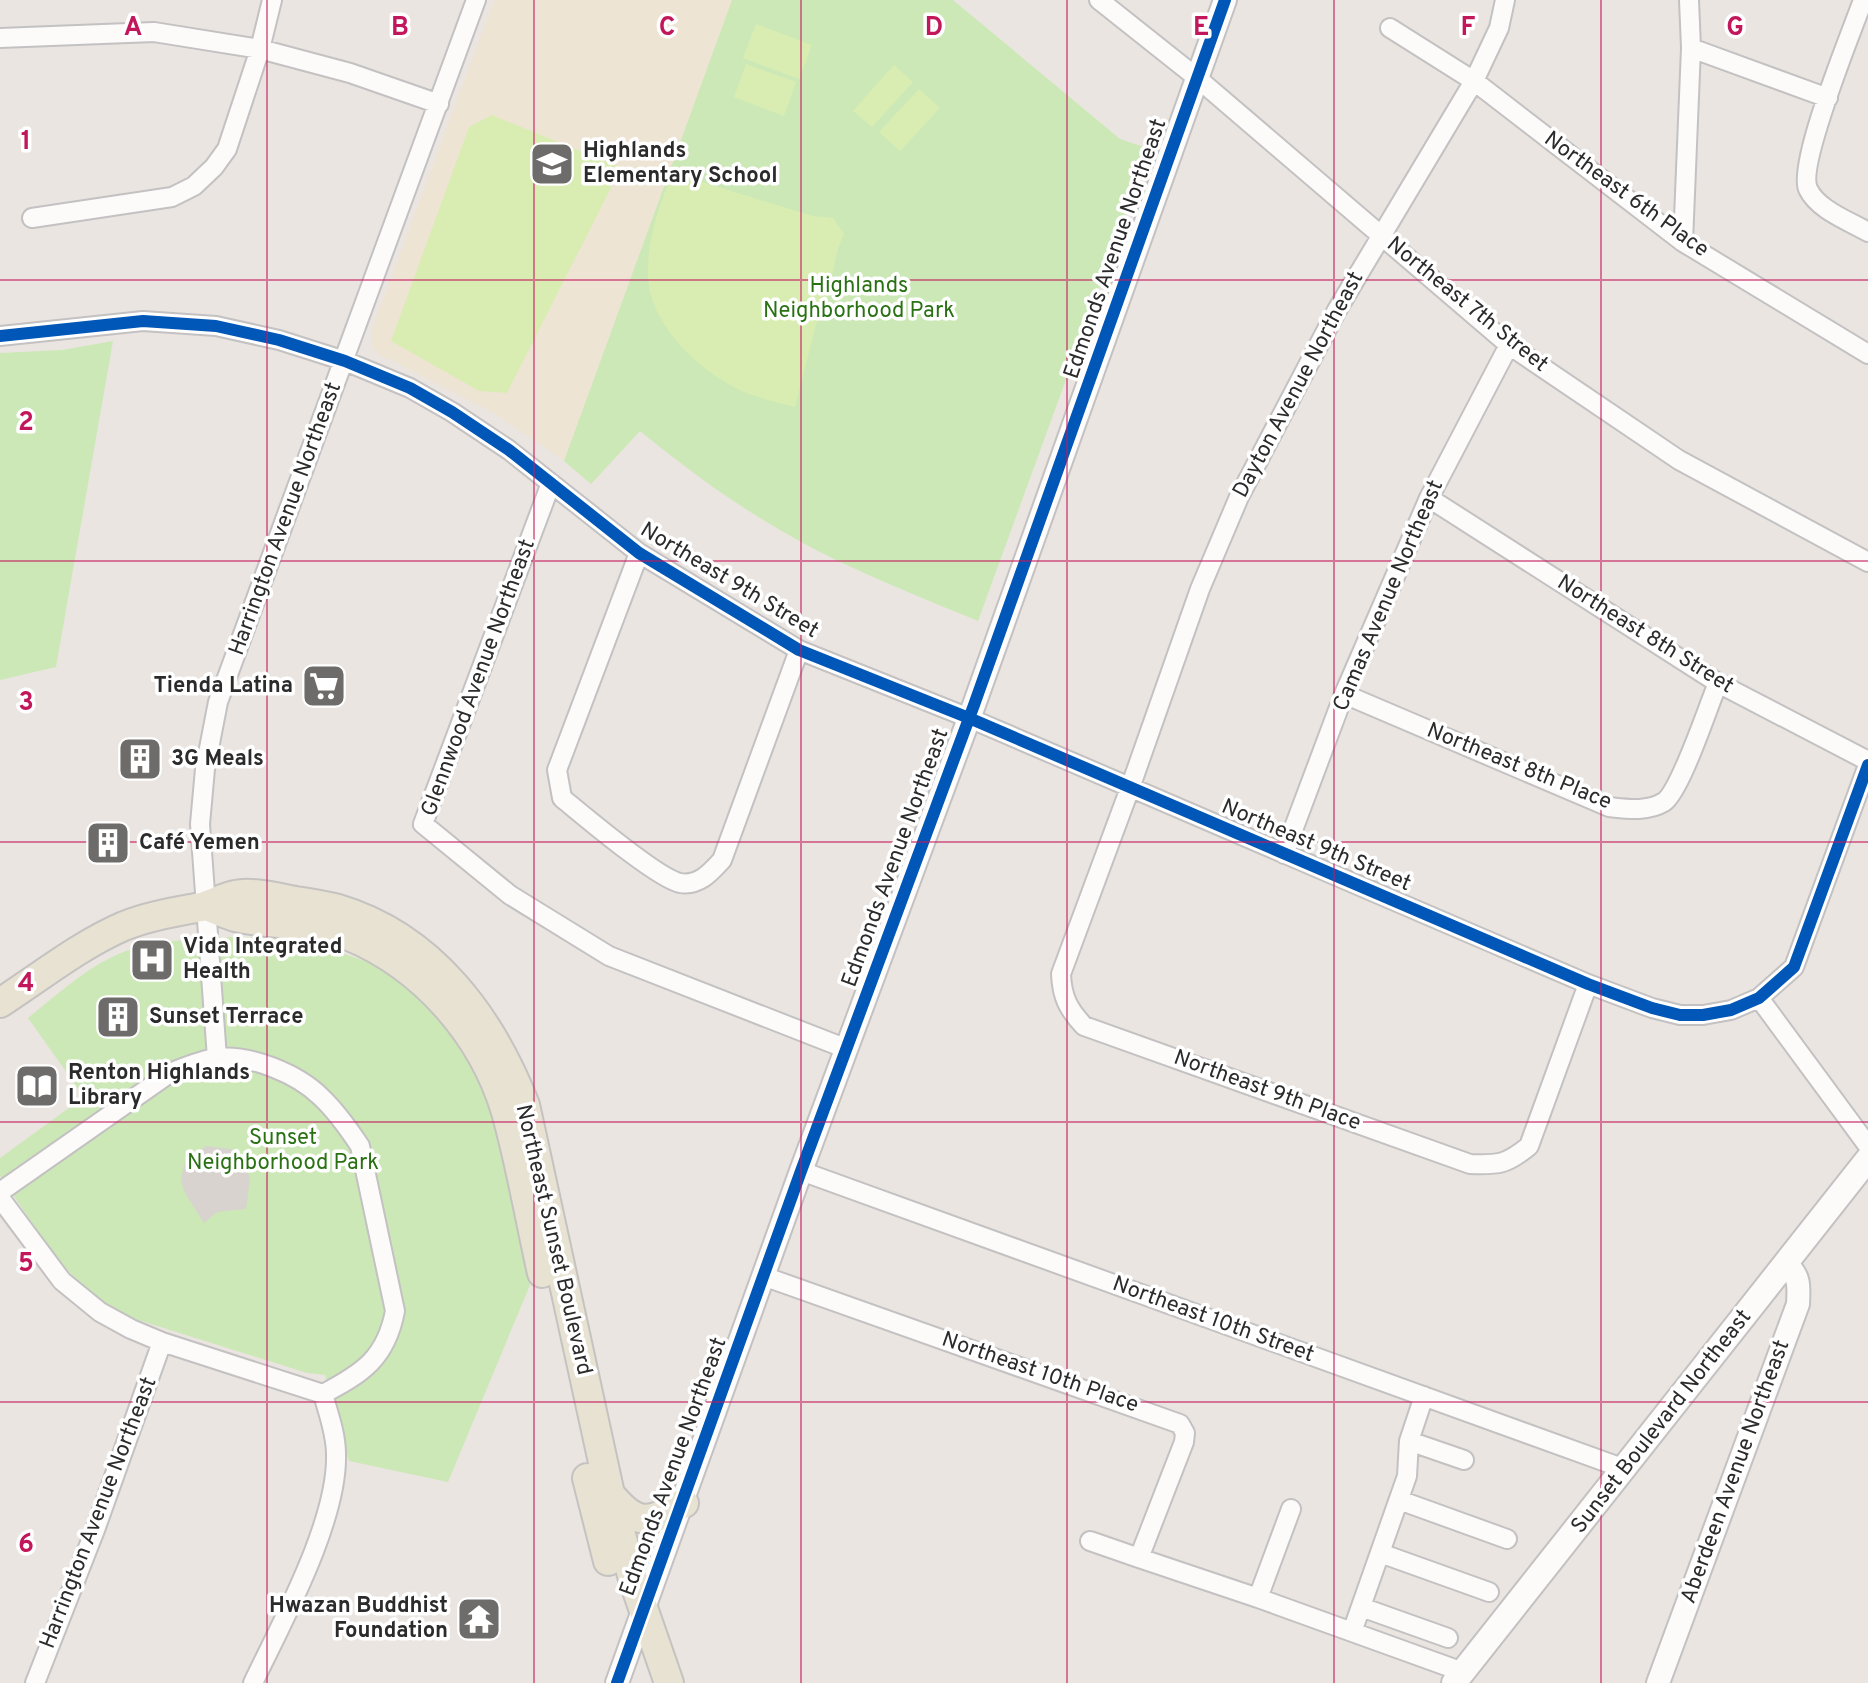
<svg xmlns="http://www.w3.org/2000/svg" width="1868" height="1683" font-family="Overpass,sans-serif">
<style>
.education{fill:#eee4d4}
.green{fill:#cce8b6}
.pitch{fill:#d9edb2}
.plaza{fill:#d8d3cf}
.lines{fill:none;stroke-linecap:round;stroke-linejoin:round}
.minor-casing{stroke:#c3c1c2;stroke-width:22}
.tertiary-casing{stroke:#c3c1c2;stroke-width:26}
.secondary-casing{stroke:#c3c1c2;stroke-width:28}
.primary-casing{stroke:#c5c3c1;stroke-width:32}
.minor{stroke:#fcfbfa;stroke-width:18}
.tertiary{stroke:#fcfbfa;stroke-width:22}
.secondary{stroke:#fcfbfa;stroke-width:24}
.primary{stroke:#e8e2d2;stroke-width:28}
.cycleway-casing{stroke:#fff;stroke-width:17}
.cycleway{stroke:#0057b8;stroke-width:12}
.grid{fill:none;stroke:#c2185b;stroke-width:2;stroke-opacity:0.55}
.labels{text-anchor:middle;dominant-baseline:central;stroke-width:7;stroke-linejoin:round;paint-order:stroke}
.poi-label{font-size:22px;font-weight:bold;fill:#2b2b2b;stroke:#fff;text-anchor:start}
.street-label{font-size:22px;fill:#2b2b2b;stroke:#fff}
.park-label{font-size:22px;fill:#297113;stroke:#fff}
.grid-label{font-size:26px;text-anchor:middle;font-weight:bold;fill:#c2185b;stroke:#fff;stroke-width:7;stroke-linejoin:round;paint-order:stroke}
</style>
<rect width="100%" height="100%" fill="#eae5e0"/>
<path class="education" d="M 494,0 L 732,0 L 564,461 L 497,415 L 391,360 L 380,356 L 372,346 L 372,329 Z"/>
<path class="green" d="M 732,0 L 953,0 L 1120,139 L 1150,149 L 978,621 C 930,601 882,582 836,560 C 765,526 701,481 640,431 L 591,484 L 564,461 Z
M 113,341 L 56,667 L 0,680 L 0,353 L 62,350 Z
M 230,937 L 270,937 L 321,946 L 368,962 L 414,989 L 475,1060 L 503,1141 L 530,1285 L 448,1482 L 349,1461 L 325,1375 L 307,1373 L 119,1314 C 66,1283 35,1225 0,1176 L 0,1158 L 84,1097 L 28,1018 C 58,994 90,964 126,951 C 159,939 195,940 230,937 Z"/>
<path class="pitch" d="M 756,24 L 812,45 L 799,79 L 743,58 Z
M 746,64 L 796,82 L 784,116 L 734,97 Z
M 894,65 L 913,82 L 872,127 L 853,111 Z
M 919,89 L 940,108 L 900,151 L 879,132 Z
M 492,115 L 621,168 L 507,393 L 479,391 L 391,341 L 469,127 Z
M 673,173 L 812,216 L 833,218 L 844,234 L 838,248 L 827,298 L 819,313 L 795,407 C 779,403 762,399 747,393 C 703,375 649,326 648,275 C 647,239 659,205 673,173 Z"/>
<path class="plaza" d="M 207,1146 L 231,1149 L 244,1159 L 250,1179 L 246,1209 L 217,1212 L 204,1223 L 185,1193 L 181,1181 L 184,1165 L 192,1153 Z"/>
<g class="lines">
<g class="minor-casing">
<path id="minor" d="M 1099,0 L 1196,77 L 1509,345 L 1679,460 L 1868,562
M 1505,0 L 1499,28 L 1474,81 L 1337,310 L 1239,497 L 1200,589 L 1130,788 L 1061,974 C 1062,997 1068,1009 1084,1026 L 1470,1164 C 1498,1165 1506,1165 1529,1146 L 1588,984
M 1863,0 C 1852,31 1797,164 1808,189 C 1818,210 1849,221 1868,232
M 1390,28 L 1474,81 L 1683,242 L 1868,354
M 0,38 L 154,32 L 260,49 L 350,73 L 439,104
M 1691,48 L 1828,98
M 32,218 L 172,197 L 194,186 L 214,167 L 227,149 L 260,49 L 272,0
M 1683,242 L 1691,48 L 1689,0
M 0,336 L 143,321 L 216,326 L 279,340 L 345,361 L 410,388 L 452,412 L 509,450 L 639,553 L 799,650 L 969,718 L 1588,984 L 1652,1008 L 1680,1015 L 1703,1015 L 1731,1010 L 1759,998 L 1794,967 L 1868,765
M 551,483 L 423,824 L 510,895 L 609,956 L 847,1049
M 1429,498 L 1718,683 L 1868,761
M 639,553 L 557,770 L 562,798 C 584,816 657,878 680,883 C 699,886 710,873 722,860 L 799,650
M 1344,694 L 1609,807 C 1628,809 1647,812 1664,802 C 1681,790 1708,706 1718,683
M 1284,854 L 1344,694 L 1429,498 L 1509,345
M 1759,998 L 1868,1146
M 217,1058 L 200,824 L 205,769 L 218,702 L 476,0
M 801,1171 L 1625,1469
M 0,1192 L 170,1073 C 185,1067 201,1060 217,1058 C 250,1054 298,1074 321,1097 C 336,1111 348,1128 360,1146 L 395,1311 C 386,1358 363,1373 323,1394
M 0,1198 L 62,1281 L 100,1312 L 131,1329 L 162,1342 L 323,1394
M 763,1276 L 1180,1424 L 1185,1433 L 1184,1442 L 1139,1558 L 1258,1598 L 1463,1672
M 1424,1396 L 1409,1441 L 1464,1460
M 1399,1500 L 1507,1539
M 1090,1541 L 1139,1558
M 1380,1553 L 1489,1592
M 1258,1598 L 1291,1509
M 1361,1607 L 1448,1638
M 1352,1632 L 1407,1476 L 1409,1441
M 35,1683 L 95,1530 L 162,1342
M 253,1683 C 282,1622 338,1521 336,1454 C 336,1433 328,1413 323,1394"/>
</g>
<g class="tertiary-casing">
<path id="tertiary" d="M 617,1683 L 801,1171 L 974,705 L 1225,0
M 1658,1683 L 1798,1304 C 1799,1286 1800,1276 1786,1264"/>
</g>
<g class="secondary-casing">
<path id="secondary" d="M 1454,1683 L 1868,1159"/>
</g>
<g class="primary-casing">
<path id="primary" d="M 206,906 C 215,909 225,914 235,917 C 272,926 312,921 349,936 C 424,967 483,1035 506,1112 C 521,1165 530,1220 542,1273
M 0,1003 C 40,977 80,945 124,926 C 149,916 175,912 201,907 C 213,904 224,897 235,895 C 253,891 278,898 296,901 C 310,903 324,905 338,909 C 432,937 491,1018 525,1105 L 610,1494 L 633,1579 L 669,1683
M 587,1478 L 608,1561
M 610,1494 C 637,1527 649,1524 684,1503"/>
</g>
<use href="#minor" class="minor"/>
<use href="#tertiary" class="tertiary"/>
<use href="#secondary" class="secondary"/>
<use href="#primary" class="primary"/>
<g class="cycleway-casing">
<path id="cycleway" d="M 0,336 L 143,321 L 216,326 L 279,340 L 345,361 L 410,388 L 452,412 L 509,450 L 639,553 L 799,650 L 969,718 L 1588,984 L 1652,1008 L 1680,1015 L 1703,1015 L 1731,1010 L 1759,998 L 1794,967 L 1868,765
M 617,1683 L 801,1171 L 974,705 L 1225,0"/>
</g>
<use href="#cycleway" class="cycleway"/>
</g>
<path class="grid" d="M 267,0 L 267,1683M 534,0 L 534,1683M 801,0 L 801,1683M 1067,0 L 1067,1683M 1334,0 L 1334,1683M 1601,0 L 1601,1683M 0,280 L 1868,280M 0,561 L 1868,561M 0,842 L 1868,842M 0,1122 L 1868,1122M 0,1402 L 1868,1402"/>
<defs>
<g id="school-square" transform="scale(2.3)"><rect x="-9" y="-9" width="18" height="18" rx="4" fill="#6e6c6a" stroke="#fff"/><path d="M0-5L7-2L0 1L-7-2ZM-4 1L0 2.5L4 1V4Q0 6-4 4Z" fill="#fff"/></g>
<g id="supermarket-square" transform="scale(2.3)"><rect x="-9" y="-9" width="18" height="18" rx="4" fill="#6e6c6a" stroke="#fff"/><path d="M-6-5.5h2.5l.6 2H6L4.5 2H-2.5L-4.4-4H-6ZM-1.5 3.2a1.3 1.3 0 1 0 .1 0ZM3 3.2a1.3 1.3 0 1 0 .1 0Z" fill="#fff"/></g>
<g id="building-square" transform="scale(2.3)"><rect x="-9" y="-9" width="18" height="18" rx="4" fill="#6e6c6a" stroke="#fff"/><path d="M-4-6H4V6H1V3H-1V6H-4ZM-2.5-4.3h1.7v1.8h-1.7ZM.8-4.3h1.7v1.8H.8ZM-2.5-1h1.7V.8h-1.7ZM.8-1h1.7V.8H.8Z" fill="#fff"/></g>
<g id="hospital-square" transform="scale(2.3)"><rect x="-9" y="-9" width="18" height="18" rx="4" fill="#6e6c6a" stroke="#fff"/><path d="M-5-5h3v3.5h4V-5h3V5h-3V1.5h-4V5h-3Z" fill="#fff"/></g>
<g id="library-square" transform="scale(2.3)"><rect x="-9" y="-9" width="18" height="18" rx="4" fill="#6e6c6a" stroke="#fff"/><path d="M-6-4Q-3-5.5-.7-3.5V5Q-3 3-6 4ZM6-4Q3-5.5 .7-3.5V5Q3 3 6 4Z" fill="#fff"/></g>
<g id="temple-square" transform="scale(2.3)"><rect x="-9" y="-9" width="18" height="18" rx="4" fill="#6e6c6a" stroke="#fff"/><path d="M0-6L5-2H3V0L6.5 2.5H4V6H1.5V3h-3V6H-4V2.5H-6.5L-3 0V-2H-5Z" fill="#fff"/></g>
</defs>
<g fill-rule="evenodd">
<use href="#school-square" x="552" y="164"/>
<use href="#supermarket-square" x="324" y="686"/>
<use href="#building-square" x="140" y="759"/>
<use href="#building-square" x="108" y="843"/>
<use href="#hospital-square" x="152" y="960"/>
<use href="#building-square" x="118" y="1017"/>
<use href="#library-square" x="37" y="1086"/>
<use href="#temple-square" x="479" y="1619"/>
</g>
<g class="labels">
<g class="poi-label">
<text x="583" y="151">Highlands<tspan x="583" dy="25">Elementary School</tspan></text>
<text x="293" y="686" text-anchor="end">Tienda Latina</text>
<text x="171" y="759">3G Meals</text>
<text x="139" y="843">Café Yemen</text>
<text x="183" y="947">Vida Integrated<tspan x="183" dy="25">Health</tspan></text>
<text x="149" y="1017">Sunset Terrace</text>
<text x="68" y="1073">Renton Highlands<tspan x="68" dy="25">Library</tspan></text>
<text x="448" y="1606" text-anchor="end">Hwazan Buddhist<tspan x="448" dy="25">Foundation</tspan></text>
</g>
<g class="street-label">
<text transform="translate(1626 195) rotate(36)">Northeast 6th Place</text>
<text transform="translate(1116 249) rotate(-71)">Edmonds Avenue Northeast</text>
<text transform="translate(1467 305) rotate(39)">Northeast 7th Street</text>
<text transform="translate(1299 385) rotate(-62)">Dayton Avenue Northeast</text>
<text transform="translate(286 519) rotate(-70)">Harrington Avenue Northeast</text>
<text transform="translate(729 581) rotate(31)">Northeast 9th Street</text>
<text transform="translate(1389 596) rotate(-67)">Camas Avenue Northeast</text>
<text transform="translate(1645 635) rotate(32)">Northeast 8th Street</text>
<text transform="translate(479 678) rotate(-70)">Glennwood Avenue Northeast</text>
<text transform="translate(1519 767) rotate(22)">Northeast 8th Place</text>
<text transform="translate(1316 846) rotate(23)">Northeast 9th Street</text>
<text transform="translate(896 858) rotate(-70)">Edmonds Avenue Northeast</text>
<text transform="translate(1267 1091) rotate(20)">Northeast 9th Place</text>
<text transform="translate(553 1240) rotate(77)">Northeast Sunset Boulevard</text>
<text transform="translate(1213 1320) rotate(20)">Northeast 10th Street</text>
<text transform="translate(1040 1373) rotate(19)">Northeast 10th Place</text>
<text transform="translate(1662 1422) rotate(-52)">Sunset Boulevard Northeast</text>
<text transform="translate(674 1467) rotate(-70)">Edmonds Avenue Northeast</text>
<text transform="translate(1736 1472) rotate(-70)">Aberdeen Avenue Northeast</text>
<text transform="translate(99 1513) rotate(-69)">Harrington Avenue Northeast</text>
</g>
<g class="park-label">
<text x="859" y="286">Highlands<tspan x="859" dy="25">Neighborhood Park</tspan></text>
<text x="283" y="1138">Sunset<tspan x="283" dy="25">Neighborhood Park</tspan></text>
</g>
</g>
<g class="grid-label">
<text x="133" y="35">A</text>
<text x="400" y="35">B</text>
<text x="667" y="35">C</text>
<text x="934" y="35">D</text>
<text x="1201" y="35">E</text>
<text x="1468" y="35">F</text>
<text x="1735" y="35">G</text>
<text x="26" y="149">1</text>
<text x="26" y="430">2</text>
<text x="26" y="710">3</text>
<text x="26" y="991">4</text>
<text x="26" y="1271">5</text>
<text x="26" y="1552">6</text>
</g>
</svg>
